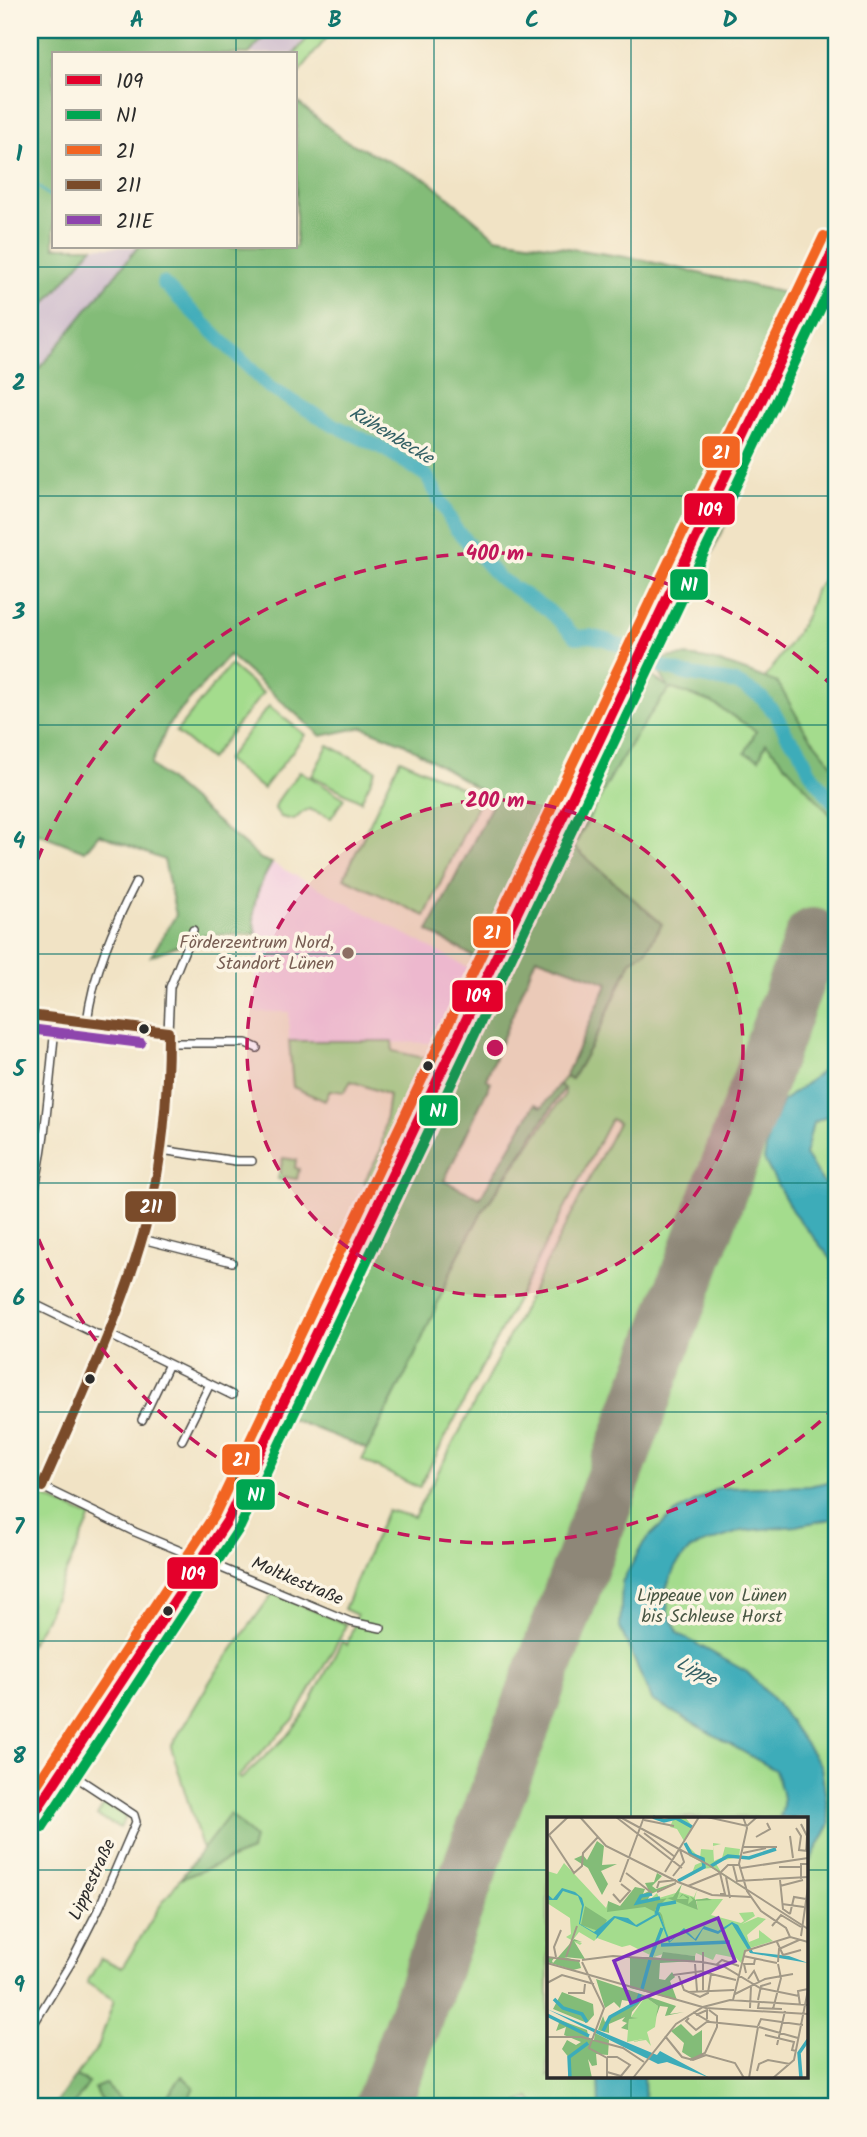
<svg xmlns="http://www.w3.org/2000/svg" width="867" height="2137" font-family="Kalam,sans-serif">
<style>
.built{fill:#f3cfdf}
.industrial{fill:#cfbdce}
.green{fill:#a4dc8d;stroke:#68845c;stroke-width:2;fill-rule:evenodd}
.forest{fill:#83bc78;stroke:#577452;stroke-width:2}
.water{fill:#3dacb9;stroke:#346c72;stroke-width:2}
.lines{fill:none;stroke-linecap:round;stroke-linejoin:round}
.stream{stroke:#3dacb9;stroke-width:2.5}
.river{stroke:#3dacb9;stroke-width:14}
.runway{stroke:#8e8778;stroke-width:56}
.minor-casing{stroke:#494742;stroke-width:10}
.tertiary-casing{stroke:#494742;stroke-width:10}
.minor{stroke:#fff;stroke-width:7}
.tertiary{stroke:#fff;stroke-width:8}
.bus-1-casing{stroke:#fcf5e5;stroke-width:16}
.bus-2-casing{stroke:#fcf5e5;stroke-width:16}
.bus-3-casing{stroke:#fcf5e5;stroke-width:16}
.bus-4-casing{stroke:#fcf5e5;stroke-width:16}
.bus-5-casing{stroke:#fcf5e5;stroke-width:16}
.bus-1{stroke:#e4002b;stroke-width:10}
.bus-2{stroke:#00a651;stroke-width:10}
.bus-3{stroke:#f26522;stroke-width:10}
.bus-4{stroke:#7a4b2a;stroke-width:10}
.bus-5{stroke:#8e44ad;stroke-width:10}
.grid{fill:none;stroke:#0f766e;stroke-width:2;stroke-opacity:0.55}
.ring{fill:none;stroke:#c2185b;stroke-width:3.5;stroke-dasharray:12 9}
.education-dot{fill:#8d6e63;stroke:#fcf5e5;stroke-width:2.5}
.bus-dot{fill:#2b2b2b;stroke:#fcf5e5;stroke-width:2.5}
.labels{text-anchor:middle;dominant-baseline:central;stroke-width:7;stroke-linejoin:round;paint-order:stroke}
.education-label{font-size:18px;fill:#785e54;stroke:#fcf5e5;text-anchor:end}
.street-label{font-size:18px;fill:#2b2b2b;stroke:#fcf5e5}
.park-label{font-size:18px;fill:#495744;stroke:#fcf5e5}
.water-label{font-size:19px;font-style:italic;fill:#325f64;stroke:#fcf5e5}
.inset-river{fill:none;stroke:#3dacb9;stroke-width:3.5}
.inset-road{fill:none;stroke:#a29987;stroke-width:2}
.view{fill:#7b2cbf;fill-opacity:0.15;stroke:#7b2cbf;stroke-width:3.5}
.inset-edge{fill:none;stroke:#2b2b2b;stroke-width:3.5}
.centre{fill:#c2185b;stroke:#fcf5e5;stroke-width:3.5}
.ring-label{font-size:21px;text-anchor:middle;font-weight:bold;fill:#c2185b;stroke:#fcf5e5;stroke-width:7;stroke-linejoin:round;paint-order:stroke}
.line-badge{stroke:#fcf5e5;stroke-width:2.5}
.badge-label{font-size:19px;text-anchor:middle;font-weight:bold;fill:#fff}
.neatline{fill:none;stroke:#0f766e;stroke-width:2.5}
.grid-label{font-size:23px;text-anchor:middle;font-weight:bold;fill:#0f766e}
</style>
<rect width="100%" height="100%" fill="#fcf5e5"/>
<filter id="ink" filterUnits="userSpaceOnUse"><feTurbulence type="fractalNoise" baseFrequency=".0143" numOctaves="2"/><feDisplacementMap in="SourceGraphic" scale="14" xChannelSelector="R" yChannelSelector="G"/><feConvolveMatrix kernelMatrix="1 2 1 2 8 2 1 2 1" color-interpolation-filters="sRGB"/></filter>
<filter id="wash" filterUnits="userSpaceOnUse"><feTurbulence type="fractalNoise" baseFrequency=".00686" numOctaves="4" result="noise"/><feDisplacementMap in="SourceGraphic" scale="28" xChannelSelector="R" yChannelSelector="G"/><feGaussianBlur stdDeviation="1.57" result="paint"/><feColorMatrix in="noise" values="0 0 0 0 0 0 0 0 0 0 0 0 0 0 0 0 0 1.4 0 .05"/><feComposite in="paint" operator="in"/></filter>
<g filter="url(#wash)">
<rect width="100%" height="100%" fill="#f1e3c5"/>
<path class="built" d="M 272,863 L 476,972 L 443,1043 L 289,1041 L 289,1012 L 255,1012 L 256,934 L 253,909 L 258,886 Z"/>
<path class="industrial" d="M 270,30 L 314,30 L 294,54 L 249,54 Z
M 93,247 L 138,247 L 30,380 L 30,322 Z"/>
<path class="green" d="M 314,30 L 333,30 L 296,76 L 294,54 Z
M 837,567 L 837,2107 L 536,2107 L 530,2098 L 511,2107 L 184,2107 L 194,2087 L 182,2076 L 159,2107 L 127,2107 L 105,2084 L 95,2088 L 105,2107 L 72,2107 L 89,2083 L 75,2077 L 98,2047 L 114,2000 L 87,1983 L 101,1958 L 122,1968 L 160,1906 L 180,1879 L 251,1851 L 230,1815 L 203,1850 L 171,1747 L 212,1678 L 273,1593 L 346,1624 L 342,1634 L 294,1719 L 238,1777 L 241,1779 L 290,1733 L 305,1713 L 342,1641 L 347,1645 L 357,1615 L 344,1609 L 387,1510 L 414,1517 L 479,1395 L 618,1123 L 611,1119 L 419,1488 L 362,1460 L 414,1357 L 458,1256 L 482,1212 L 565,1094 L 564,1089 L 559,1084 L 565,1077 L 572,1078 L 599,1031 L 631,961 L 646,951 L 574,847 C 602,791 631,737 670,688 L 711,702 L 756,731 L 812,794 L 748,703 L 799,629 L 807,614 L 816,588 ZM 548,1818 L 806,1818 L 806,2076 L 548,2076 Z
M 230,665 L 263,693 L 210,759 L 176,732 Z
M 269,706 L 305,735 L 263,789 L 226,760 Z
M 328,745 L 376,770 L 361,801 L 312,776 Z
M 400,759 L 481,797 L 425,916 L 344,878 Z
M 300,771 L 344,798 L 331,818 L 309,809 L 303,812 L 294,820 L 281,817 L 275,809 C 277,796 293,783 300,771 Z
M 289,1041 L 392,1041 L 393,1051 L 428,1059 L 433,1077 L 378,1187 L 364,1182 L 381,1150 L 389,1095 L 351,1081 L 344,1092 L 330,1090 L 325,1101 L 293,1087 Z
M 283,1158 L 296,1160 L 295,1168 L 299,1169 L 297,1179 L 284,1177 L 283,1180 L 278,1179 Z
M 38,1494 L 91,1517 L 45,1620 L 30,1644 L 30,1496 Z
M 105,1803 L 126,1817 L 120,1828 L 97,1816 Z"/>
<path class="forest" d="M 30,30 L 270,30 L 249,54 L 54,54 L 54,247 L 93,247 L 30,322 Z
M 296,101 L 344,140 L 428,180 L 495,237 L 638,259 L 793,295 L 822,318 L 675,632 L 650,675 L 668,687 L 657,668 L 663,659 C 696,648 746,672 778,683 L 806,732 L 837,770 L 837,822 L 766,743 L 759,759 L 745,753 L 756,731 L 711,702 L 670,688 C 631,737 602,791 574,847 L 662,924 L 646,951 L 631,961 L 599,1031 L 572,1079 L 565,1077 L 608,983 L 536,957 L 486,1079 L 491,1082 L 444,1181 L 480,1198 L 535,1104 L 542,1107 L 559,1084 L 564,1089 L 482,1212 L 458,1256 L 414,1357 L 367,1449 L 286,1417 L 501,972 L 428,931 L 495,799 L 403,743 L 363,727 L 321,736 L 229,655 L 168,725 L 151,765 L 261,859 L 272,863 C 258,887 249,906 256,934 L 203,935 L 151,956 L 176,915 L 164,860 L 99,834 L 85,851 L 30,830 L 30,380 L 138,247 L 296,247 Z
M 230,1814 L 254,1838 L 251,1851 L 180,1879 Z
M 182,2076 L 194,2087 L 184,2107 L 159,2107 Z
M 75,2077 L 89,2083 L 72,2107 L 53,2107 Z
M 105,2084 L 127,2107 L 105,2107 L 95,2088 Z"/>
<path class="water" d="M 821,1072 L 837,1072 L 837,1112 L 813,1123 L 805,1155 L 837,1203 L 837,1266 L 792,1211 L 764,1160 L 769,1132 L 782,1102 Z
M 837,1480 L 837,1518 L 796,1526 L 742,1531 L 691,1548 L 675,1567 L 666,1589 L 668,1613 L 679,1634 L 747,1672 L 775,1701 L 821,1766 L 830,1824 L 806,1868 L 806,1818 L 779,1818 C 788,1804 780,1785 775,1770 L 652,1700 L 620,1628 L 622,1582 L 644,1542 L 655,1531 L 675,1513 L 718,1488 L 809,1486 Z
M 598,2076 L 644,2076 L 645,2107 L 599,2107 Z"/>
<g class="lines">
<path class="stream" d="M 30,180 L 54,200"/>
<path class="river" d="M 163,283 L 270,388 L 330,423 L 386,450 L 427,476 L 455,528 L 499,578 L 548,610 L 576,637 L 590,636 L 607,640 L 621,646
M 660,666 L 686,674 L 737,683 L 760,696 L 775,713 L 788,737 L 799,748 L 810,772 L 837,807"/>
<path class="runway" d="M 382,2107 L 813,936"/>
</g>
</g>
<g filter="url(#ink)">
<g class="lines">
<g class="minor-casing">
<path id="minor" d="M 30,880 L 30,886
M 30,1015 L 168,1032
M 87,1022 C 93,973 114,925 136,882
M 168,1043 L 246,1043 L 257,1048
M 161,1150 L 236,1161 L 252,1161
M 30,1209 C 46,1147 49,1082 56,1018
M 142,1239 L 232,1262
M 30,1302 L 96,1334 L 116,1338 L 232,1395
M 142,1420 L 169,1364
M 182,1440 L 210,1384
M 30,1481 L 135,1532 L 351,1622 L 381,1628
M 42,1487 L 121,1302 L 145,1231 L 154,1191 L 164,1123 L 170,987 L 193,930
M 30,2030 L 72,1961 L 99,1908 L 136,1822 L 134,1815 L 64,1769"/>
</g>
<g class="tertiary-casing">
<path id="tertiary" d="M 30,1820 L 227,1521 L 837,242"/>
</g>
<use href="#minor" class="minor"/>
<use href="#tertiary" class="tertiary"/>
<g class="bus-1-casing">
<path id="bus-1" d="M 30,1820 L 227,1521 L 837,242"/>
</g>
<g class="bus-2-casing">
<path id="bus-2" d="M 42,1828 L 240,1527 L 837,274"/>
</g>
<g class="bus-3-casing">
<path id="bus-3" d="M 30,1795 L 215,1514 L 824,236"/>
</g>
<g class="bus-4-casing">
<path id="bus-4" d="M 30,1015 L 168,1032 C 168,1093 164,1153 149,1213 C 125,1308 81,1397 42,1487 L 30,1481"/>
</g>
<g class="bus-5-casing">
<path id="bus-5" d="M 30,1029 L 141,1043"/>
</g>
<use href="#bus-1" class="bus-1"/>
<use href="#bus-2" class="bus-2"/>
<use href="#bus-3" class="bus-3"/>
<use href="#bus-4" class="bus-4"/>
<use href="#bus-5" class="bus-5"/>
</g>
</g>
<path class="grid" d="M 236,30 L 236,54M 434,30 L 434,2107M 631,30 L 631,1818M 236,247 L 236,2107M 30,267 L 837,267M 30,496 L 837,496M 30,725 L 837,725M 30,954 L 837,954M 30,1183 L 837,1183M 30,1412 L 837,1412M 30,1641 L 837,1641M 30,1870 L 548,1870M 806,1870 L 837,1870M 631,2076 L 631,2107"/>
<circle cx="495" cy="1048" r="248" fill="#c2185b" fill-opacity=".12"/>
<g class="ring">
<circle cx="495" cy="1048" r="248"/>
<path d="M836 1407A495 495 0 0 1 30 1217M30 879A495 495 0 0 1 836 689"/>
</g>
<circle class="education-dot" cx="348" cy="953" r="7"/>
<g class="bus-dot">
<circle cx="144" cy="1029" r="6"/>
<circle cx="428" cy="1066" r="6"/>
<circle cx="90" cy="1379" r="6"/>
<circle cx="168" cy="1611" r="6"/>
</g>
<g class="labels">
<g class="education-label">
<text x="334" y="943">Förderzentrum Nord,<tspan x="334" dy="21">Standort Lünen</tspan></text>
</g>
<g class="street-label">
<text transform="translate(297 1582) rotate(23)">Moltkestraße</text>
<text transform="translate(93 1880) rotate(-65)">Lippestraße</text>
</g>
<g class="park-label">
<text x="712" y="1596">Lippeaue von Lünen<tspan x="712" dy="21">bis Schleuse Horst</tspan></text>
</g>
<g class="water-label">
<text transform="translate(391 436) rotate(31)">Rühenbecke</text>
<text transform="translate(696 1672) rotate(28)">Lippe</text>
</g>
</g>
<g transform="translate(547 1817)">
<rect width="261" height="261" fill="#f1e3c5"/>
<path d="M 127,0 L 138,0 L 146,10 L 137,24 L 130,12 L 123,10 ZM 166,26 L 174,27 L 166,29 L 167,44 L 171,42 L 175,41 L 178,30 L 193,32 L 192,40 L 168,45 L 174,55 L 199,73 L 165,51 L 153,52 L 144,59 L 148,48 L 155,45 L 142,39 L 140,28 L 153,41 L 154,32 L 166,33 ZM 17,46 L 59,91 L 61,86 L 72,91 L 95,90 L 110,76 L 112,81 L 132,75 L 147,80 L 150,73 L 148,80 L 148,91 L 151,93 L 149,82 L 176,82 L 164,98 L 194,106 L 197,104 L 192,96 L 206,95 L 208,99 L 195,107 L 211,100 L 219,102 L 200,118 L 202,125 L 212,121 L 212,113 L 226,124 L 200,132 L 194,146 L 189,141 L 169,137 L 166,143 L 149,136 L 148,139 L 119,136 L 107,140 L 83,128 L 75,130 L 50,121 L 47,124 L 32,115 L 26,123 L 35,126 L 33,128 L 19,120 L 24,117 L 23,101 L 0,86 L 0,54 L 10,57 ZM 98,180 L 111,189 L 108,210 L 100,215 L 104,229 L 99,223 L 84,225 L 96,222 L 80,225 L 82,201 L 90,200 L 84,200 Z" fill="#a4dc8d"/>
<path d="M 50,24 L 57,29 L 55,48 L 70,47 L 54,54 L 61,67 L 55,78 L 41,51 L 27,42 L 36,38 L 40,43 ZM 110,56 L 115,59 L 105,69 L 109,72 L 130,65 L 104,77 L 99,85 L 126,80 L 135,67 L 130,82 L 141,82 L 136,78 L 132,81 L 135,77 L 142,80 L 141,87 L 146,83 L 143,79 L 149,83 L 160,81 L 165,83 L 149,84 L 151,93 L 120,81 L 108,93 L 109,95 L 113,95 L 115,98 L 119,113 L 112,95 L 108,95 L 98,90 L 60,95 L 61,84 L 73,89 L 88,70 L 98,72 L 96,77 L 102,74 L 98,66 L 107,65 ZM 38,89 L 60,103 L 54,115 L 34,108 ZM 27,122 L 35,125 L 27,124 L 38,142 L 17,140 L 32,144 L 34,151 L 26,153 L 0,145 L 0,141 L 8,140 L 5,144 L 6,146 ZM 106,128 L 105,140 L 114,141 L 116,135 L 148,139 L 148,144 L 113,146 L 112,162 L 118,163 L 125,155 L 128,160 L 123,164 L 130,183 L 83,171 L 83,140 L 102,140 ZM 49,162 L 129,189 L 123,197 L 137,195 L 118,199 L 121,190 L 113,189 L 109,200 L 111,189 L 98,180 L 85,195 L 84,200 L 91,201 L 82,202 L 81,213 L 74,211 L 80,206 L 75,204 L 78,200 L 62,207 L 62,216 L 51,213 L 56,199 L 58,205 L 87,185 L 75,183 L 73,191 L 67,185 L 58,191 ZM 15,175 L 46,187 L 47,198 L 40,206 L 6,192 ZM 13,203 L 40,213 L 42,222 L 47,223 L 48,216 L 62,223 L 61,238 L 49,237 L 50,248 L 45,249 L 41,242 L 45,261 L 21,261 L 23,242 L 15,232 L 20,223 L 29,228 L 34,225 L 17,218 L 19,210 L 9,214 ZM 134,207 L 146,219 L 155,213 L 155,238 L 146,242 L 135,235 L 137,226 L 124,214 Z" fill="#83bc78"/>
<path d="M 15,71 L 28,75 L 35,81 L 37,88 L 33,107 L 47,115 L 67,99 L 81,101 L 89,108 L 112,95 L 123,124 L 137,111 L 148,122 L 157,109 L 171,114 L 185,105 L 191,108 L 206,135 L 242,139 L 261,146 L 203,136 L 185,107 L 171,117 L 156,112 L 149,124 L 136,114 L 122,126 L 111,98 L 90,110 L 68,101 L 49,122 L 50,118 L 32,107 L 35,89 L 31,79 L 16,74 L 10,83 L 2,83 L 0,77 L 6,82 ZM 0,192 L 110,238 L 113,234 L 163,261 L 120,245 L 111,247 Z" fill="#3dacb9"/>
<path class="inset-river" d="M 106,0 L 117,4 L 129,1 L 145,10M 164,49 L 181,39 L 202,41 L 229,32M 131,64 L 157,50 L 156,42 L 144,37 L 138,26M 105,77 L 94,79 L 90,86 L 113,81M 109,97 L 112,88 L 129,85M 114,128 L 183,125M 104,140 L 115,111M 95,172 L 103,143M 7,182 L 16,191 L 35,197 L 40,205M 0,198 L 42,219M 56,214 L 63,200 L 90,185 L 93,177M 23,261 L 22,240 L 41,226M 254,261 L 252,236 L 261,223"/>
<path class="inset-road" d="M 21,0 L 2,18 L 27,56 L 35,49 L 36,36 L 51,20M 33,0 L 59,29 L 131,65 L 165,78 L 204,80M 69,0 L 135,51M 73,0 L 160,47 L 261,112M 160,0 L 200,9 L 210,0M 196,0 L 200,11 L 192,47 L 200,74 L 214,94 L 239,111 L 243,120 L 261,125M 97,3 L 127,9M 254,7 L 260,19 L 259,35M 249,11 L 254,19 L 252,33 L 261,34M 97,16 L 128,40M 243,19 L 246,41M 209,20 L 223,12 L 220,6M 196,30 L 230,30M 196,36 L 219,31M 186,48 L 190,64 L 261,60M 232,50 L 254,50M 194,51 L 261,41M 118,55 L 152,0M 174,55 L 181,48 L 193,48M 79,56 L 105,76M 173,56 L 178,77 L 173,77M 126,59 L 137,45 L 133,33M 179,60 L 183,81M 254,62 L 254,47 L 261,47M 233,63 L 236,92 L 243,97M 73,65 L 97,0M 141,69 L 173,56M 233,69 L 256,63M 110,71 L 112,65 L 129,63M 110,75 L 129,66M 66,77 L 73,85 L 83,74 L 74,67M 235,87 L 257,90M 243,97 L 247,80 L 259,82M 225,109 L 234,98 L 254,110M 254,119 L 261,70M 230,125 L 236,138 L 254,133M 196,139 L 230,146M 0,140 L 33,144M 9,140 L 7,130 L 14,113M 19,140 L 30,109M 35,143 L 66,139 L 155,145 L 176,149 L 213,171 L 252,179M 35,145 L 57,191 L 42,231 L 60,241 L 60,261M 231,145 L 232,132 L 252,123M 0,146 L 159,191 L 261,197M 148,147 L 150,174M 169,148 L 175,143 L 192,149M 156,155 L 189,163M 199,156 L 197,147 L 207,147 L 208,142M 131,157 L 137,173 L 153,180 L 161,176 L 164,157M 126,158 L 156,154M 201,162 L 207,154 L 212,165M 0,166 L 15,158 L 47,167M 156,173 L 156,135M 141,175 L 187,173M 21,176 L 37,176 L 38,167M 188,177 L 218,162 L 246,157M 186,183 L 198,134 L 243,120M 211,183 L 214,169 L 224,166M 212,185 L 211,191 L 235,192M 253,188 L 251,174 L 261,172M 203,191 L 204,169M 226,192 L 234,161 L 231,147M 146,195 L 163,205 L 211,210M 149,198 L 160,193 L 160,202M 142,201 L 139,204 L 149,213 L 161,204M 211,209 L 214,202 L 256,208M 212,210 L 251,221M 218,218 L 247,225 L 245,233 L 249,234M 118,219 L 135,240 L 146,243 L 159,238 L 188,246 L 197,261M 0,220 L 35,220 L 76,231 L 97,245M 230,228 L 238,194M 60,240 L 70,240 L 83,248 L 74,259 L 60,255M 143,243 L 158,236 L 170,210 L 170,199 L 162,193M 210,254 L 212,247 L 221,243 L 243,247M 86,261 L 129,207 L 156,190 L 183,183 L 261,188M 202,261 L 211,210M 226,261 L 247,243 L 261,173"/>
<path class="view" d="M 171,101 L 188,144 L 84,186 L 67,144 Z"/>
<rect width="261" height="261" class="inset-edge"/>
</g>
<circle cx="495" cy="1048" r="10" class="centre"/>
<g class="ring-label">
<text x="495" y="560">400 m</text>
<text x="495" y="807">200 m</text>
</g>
<g class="line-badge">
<rect x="701" y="435" width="40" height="34" rx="7" fill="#f26522"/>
<rect x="683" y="492" width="53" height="34" rx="7" fill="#e4002b"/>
<rect x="669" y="568" width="40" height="33" rx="7" fill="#00a651"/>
<rect x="472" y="915" width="40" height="34" rx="7" fill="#f26522"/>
<rect x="451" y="979" width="53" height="34" rx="7" fill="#e4002b"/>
<rect x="418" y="1094" width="41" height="33" rx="7" fill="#00a651"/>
<rect x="124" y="1190" width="53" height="33" rx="7" fill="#7a4b2a"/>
<rect x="221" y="1443" width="40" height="33" rx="7" fill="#f26522"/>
<rect x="235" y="1478" width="41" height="33" rx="7" fill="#00a651"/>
<rect x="166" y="1556" width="53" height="34" rx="7" fill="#e4002b"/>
</g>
<g class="badge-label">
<text x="721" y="459">21</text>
<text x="710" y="516">109</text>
<text x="689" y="591">N1</text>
<text x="492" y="939">21</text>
<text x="478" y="1002">109</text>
<text x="438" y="1117">N1</text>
<text x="151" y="1213">211</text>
<text x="241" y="1466">21</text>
<text x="256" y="1501">N1</text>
<text x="193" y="1580">109</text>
</g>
<rect width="867" height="2137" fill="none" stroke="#fcf5e5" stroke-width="77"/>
<rect x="52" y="52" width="245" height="196" fill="#fcf5e5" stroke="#a8a49b" stroke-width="2"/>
<rect x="66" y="75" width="35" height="10" fill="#e4002b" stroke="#a8a49b" stroke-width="2"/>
<text x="116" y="88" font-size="21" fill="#2b2b2b">109</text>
<rect x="66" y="110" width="35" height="10" fill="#00a651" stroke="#a8a49b" stroke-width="2"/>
<text x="116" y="122" font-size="21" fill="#2b2b2b">N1</text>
<rect x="66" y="145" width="35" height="10" fill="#f26522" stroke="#a8a49b" stroke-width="2"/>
<text x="116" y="158" font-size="21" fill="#2b2b2b">21</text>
<rect x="66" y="180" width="35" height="10" fill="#7a4b2a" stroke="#a8a49b" stroke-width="2"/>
<text x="116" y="192" font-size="21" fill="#2b2b2b">211</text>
<rect x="66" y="215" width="35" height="10" fill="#8e44ad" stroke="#a8a49b" stroke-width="2"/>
<text x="116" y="228" font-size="21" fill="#2b2b2b">211E</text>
<rect x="38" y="38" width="790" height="2060" class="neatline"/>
<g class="grid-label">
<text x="137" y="27">A</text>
<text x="335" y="27">B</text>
<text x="532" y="27">C</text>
<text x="730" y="27">D</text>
<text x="19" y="161">1</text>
<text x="19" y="390">2</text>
<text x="19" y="619">3</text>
<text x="19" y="848">4</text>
<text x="19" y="1076">5</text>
<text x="19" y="1305">6</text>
<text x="19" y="1534">7</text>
<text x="19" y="1763">8</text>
<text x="19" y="1992">9</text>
</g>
</svg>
